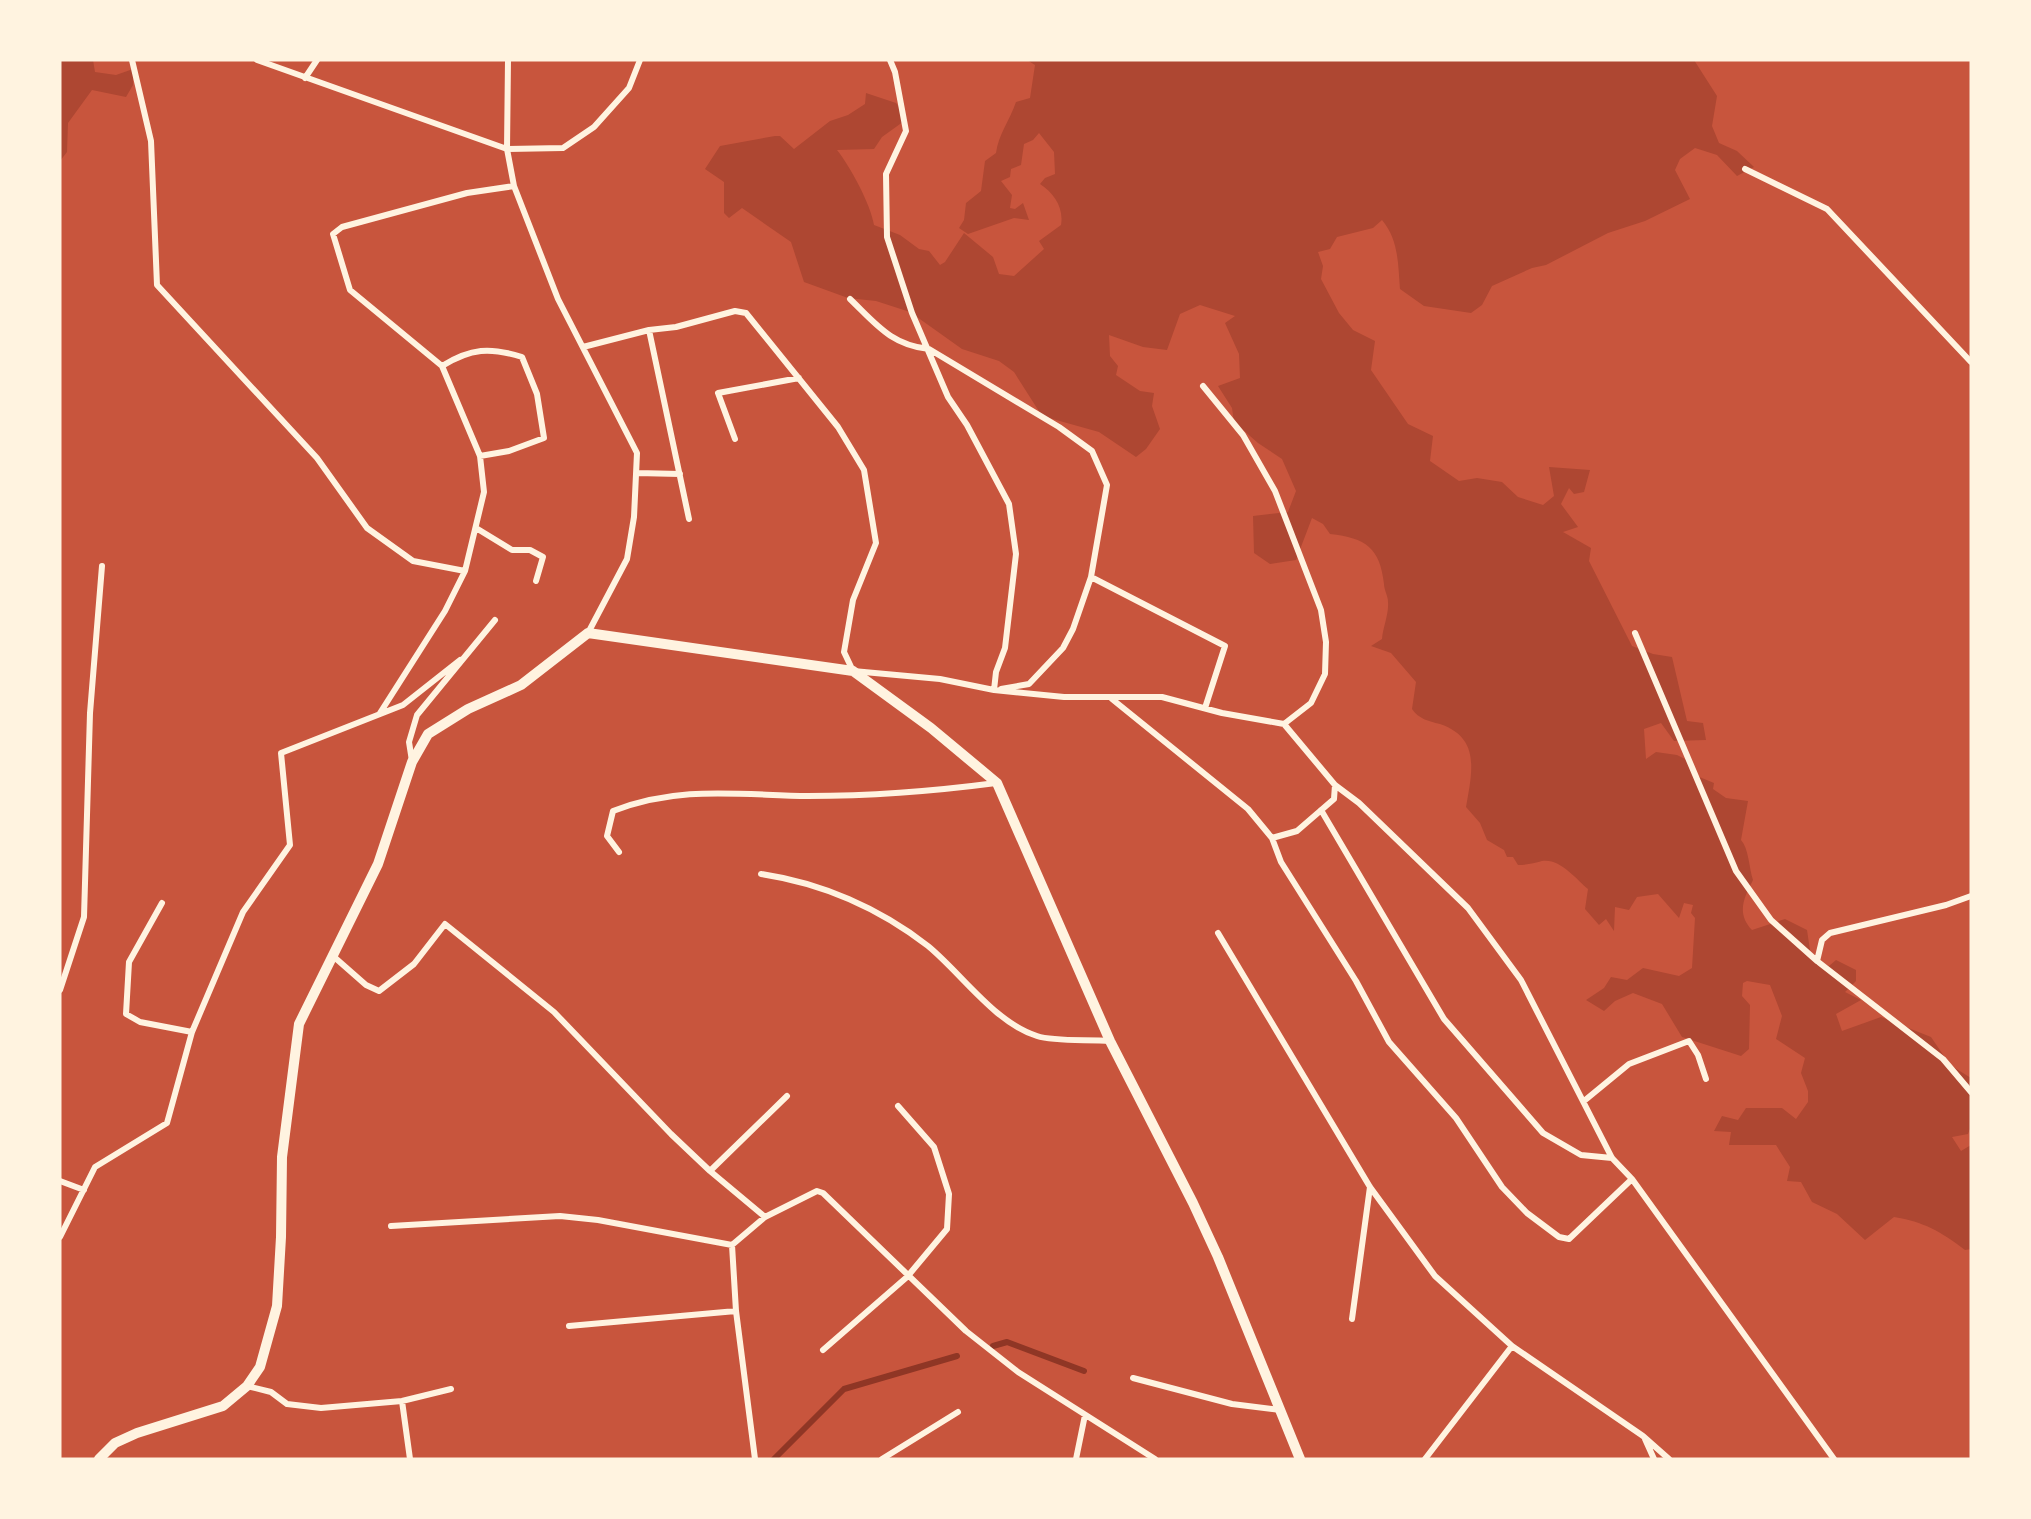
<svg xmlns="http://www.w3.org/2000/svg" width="2031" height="1519" font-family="Quicksand,sans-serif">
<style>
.green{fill:#ae4732}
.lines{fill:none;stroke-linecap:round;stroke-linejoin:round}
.stream{stroke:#8f3625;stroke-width:6}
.minor{stroke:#fff3e0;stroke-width:6}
.tertiary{stroke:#fff3e0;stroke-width:10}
</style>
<rect width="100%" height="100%" fill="#c8553d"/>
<path class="green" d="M 60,60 L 93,60 L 95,72 L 116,75 L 133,69 L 133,85 L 126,97 L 92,90 L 68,123 L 67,152 L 60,161 Z
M 1027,60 L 1694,60 L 1717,96 L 1712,126 L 1719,143 L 1737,151 L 1754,167 L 1737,176 L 1717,155 L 1695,148 L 1680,159 L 1675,170 L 1690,199 L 1645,221 L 1608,233 L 1546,265 L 1532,268 L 1492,286 L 1482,305 L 1471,313 L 1424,306 L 1400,289 C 1398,265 1399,240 1382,220 L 1373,228 L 1337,237 L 1330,249 L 1318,252 L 1323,266 L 1321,279 L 1339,313 L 1353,330 L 1375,341 L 1371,370 L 1408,424 L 1433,436 L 1430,461 L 1459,481 L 1477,478 L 1502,482 L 1518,497 L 1543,505 L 1554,496 L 1549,467 L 1590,470 L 1584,492 L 1574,494 L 1569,488 L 1561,504 L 1578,527 L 1563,532 L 1591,548 L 1589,561 L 1632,646 L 1653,654 L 1672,657 L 1687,721 L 1703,723 L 1706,740 L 1674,741 L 1661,723 L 1644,729 L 1646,759 L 1656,752 L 1677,755 L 1693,763 L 1697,776 L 1714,783 L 1713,789 L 1726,798 L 1748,801 L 1741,840 C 1749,849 1749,868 1753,880 C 1744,898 1736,913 1752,930 L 1785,919 L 1807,930 L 1811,957 L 1829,966 L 1836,960 L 1856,970 L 1856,981 L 1845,992 L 1861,1000 L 1836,1014 L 1842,1031 L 1881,1017 L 1931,1037 L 1950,1065 L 1971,1078 L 1971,1126 L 1968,1134 L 1952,1137 L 1961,1151 L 1971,1145 L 1971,1249 L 1965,1250 C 1940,1231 1924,1222 1894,1217 L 1865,1240 L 1837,1214 L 1812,1202 L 1801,1182 L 1787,1181 L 1790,1167 L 1776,1145 L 1729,1145 L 1731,1132 L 1714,1131 L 1722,1116 L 1738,1120 L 1746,1108 L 1782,1108 L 1796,1119 L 1808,1102 L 1808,1091 L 1801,1073 L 1805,1058 L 1776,1039 L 1782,1016 L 1770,985 L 1747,981 L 1743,983 L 1742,996 L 1750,1005 L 1749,1049 L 1741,1056 L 1682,1037 L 1662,1004 L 1633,993 L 1615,1001 L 1604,1011 L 1586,1000 L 1604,988 L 1611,977 L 1627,980 L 1643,968 L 1679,976 L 1692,968 L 1695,918 L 1691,913 L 1693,905 L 1684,903 L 1679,918 L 1658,894 L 1637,897 L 1629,910 L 1615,907 L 1614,931 L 1606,919 L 1599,925 L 1585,909 L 1588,889 C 1576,879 1560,858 1542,861 C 1534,863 1527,865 1518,865 L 1513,857 L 1507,857 L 1504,850 L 1487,840 L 1480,823 L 1466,807 C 1472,772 1481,738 1440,724 C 1428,721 1419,719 1412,709 L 1416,682 L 1391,653 L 1371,646 L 1382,639 C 1383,627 1389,614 1388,602 C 1388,596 1384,590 1384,584 C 1380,548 1366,538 1330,534 L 1323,524 L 1312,518 L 1296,560 L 1270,564 L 1254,553 L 1253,516 L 1288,512 L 1296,491 L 1282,459 L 1258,443 L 1234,422 L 1232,408 L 1218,386 L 1240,378 L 1239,354 L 1225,323 L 1235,316 L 1200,305 L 1180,314 L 1167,350 L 1143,347 L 1109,335 L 1110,356 L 1118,366 L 1116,375 L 1140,391 L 1154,393 L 1152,406 L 1160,429 L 1146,449 L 1136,457 L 1099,432 L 1042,416 L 1014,372 L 999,361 L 962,349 L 910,312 L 876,301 L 848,298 L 804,282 L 791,242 L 742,208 L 729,218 L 724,213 L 724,182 L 705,169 L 720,146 L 775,136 L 780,136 L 794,149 L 830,121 L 848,115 L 865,104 L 866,93 L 896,103 L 907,119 L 882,137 L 874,149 L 837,150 C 850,166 871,205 874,225 L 900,235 L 919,249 L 929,251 L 940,265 L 945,262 L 964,233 L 993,257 L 999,274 L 1014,276 L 1044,249 L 1039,241 L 1061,225 C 1064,208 1054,193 1040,184 L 1045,178 L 1055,174 L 1054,152 L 1039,133 L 1033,140 L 1024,144 L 1021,165 L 1011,169 L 1010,177 L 1001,181 L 1012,195 L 1010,208 L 1015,209 L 1023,203 L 1029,220 L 1014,218 L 968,234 L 959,228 L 964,220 L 966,203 L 981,191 L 985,161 L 996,153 C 998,135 1010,120 1016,102 L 1030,98 L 1035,65 Z"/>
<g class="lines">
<path class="stream" d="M 993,1346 L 1007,1342 L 1084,1371
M 774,1459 L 844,1389 L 957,1356"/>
<path class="minor" d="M 132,60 L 151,141 L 157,285 L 317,458 L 367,528 L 413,561 L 465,571
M 257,60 L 507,149 L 563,148 L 594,127 L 629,88 L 640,60
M 508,60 L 507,149 L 514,186 L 558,299 L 637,453 L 634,517 L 627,559 L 588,633
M 890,60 L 895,72 L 906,131 L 886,174 L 887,237 L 912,313 L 948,397 L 967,425 L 1009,504 L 1016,554 L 1005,648 L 996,672 L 994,690
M 305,78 L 317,60
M 1745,169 L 1827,209 L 1971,362
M 850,299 C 876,324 891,345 929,349 L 1059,427 L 1092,451 L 1107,485 L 1091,577 L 1073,629 L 1063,648 L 1029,684 L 1001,689
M 649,330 L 689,519
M 583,347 L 649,330 L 676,327 L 735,311 L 746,313 L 838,427 L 864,470 L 876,543 L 853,600 L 844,652 L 853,671 L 940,679 L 994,690 L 1064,697 L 1162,697 L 1222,713 L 1284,724
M 442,366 C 471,348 490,347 522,357 L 537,394 L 544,438 L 509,451 L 480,456
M 1203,386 L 1243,435 L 1275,491 L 1321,610 L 1326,642 L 1325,674 L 1311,703 L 1284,724
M 735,439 L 718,393 L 799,378
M 637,473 L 680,474
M 476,528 L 512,550 L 530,550 L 543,557 L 536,581
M 1091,577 L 1225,646 L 1205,708
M 1635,633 L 1736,871 L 1771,920 L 1817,961
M 1112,699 L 1248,809 L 1272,838 L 1281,862 L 1356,981 L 1389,1042 L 1456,1118 L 1502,1187 L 1527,1213 L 1559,1237 L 1569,1239 L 1632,1179
M 380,713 L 445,611 L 465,571 L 484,492 L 480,456 L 442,366 L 350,290 L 333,234 L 342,227 L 467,193 L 514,186
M 1284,724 L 1335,785 L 1359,803 L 1468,908 L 1521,980 L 1612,1158 L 1632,1179 L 1834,1459
M 412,761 L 409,742 L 417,715 L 495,620
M 1321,810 L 1444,1019 L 1543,1133 L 1581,1155 L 1612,1158
M 1272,838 L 1297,831 L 1334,799 L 1335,785
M 619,852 L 607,836 L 613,811 C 679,785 739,795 808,796 C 870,796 935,791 996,783
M 761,874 C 821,883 879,908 928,946 C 961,973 995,1023 1037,1036 C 1055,1042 1089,1039 1110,1041
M 1971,896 L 1946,905 L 1830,933 L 1822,940 L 1817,961 L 1943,1059 L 1971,1092
M 162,903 L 129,962 L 126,1014 L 140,1022 L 192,1032
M 1218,933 L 1370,1187 L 1435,1276 L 1512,1346 L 1643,1436 L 1669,1459
M 333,956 L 366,985 L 379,991 L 414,964 L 445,924 L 554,1012 L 671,1134 L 710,1171 L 765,1217
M 60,990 L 84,917 L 90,713 L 102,566
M 1584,1101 L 1629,1064 L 1689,1041 L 1698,1055 L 1706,1079
M 710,1171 L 787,1096
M 60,1181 L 84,1190
M 391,1226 L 560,1216 L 598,1220 L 732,1245
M 60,1237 L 95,1167 L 167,1123 L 192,1032 L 243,912 L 290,845 L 281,753 L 403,705 L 460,660
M 1352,1319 L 1370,1187
M 569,1326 L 736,1311
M 823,1350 L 907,1277 L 947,1229 L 949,1194 L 934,1147 L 898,1106
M 1133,1378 L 1232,1404 L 1281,1410
M 247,1386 L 271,1392 L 287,1404 L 321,1408 L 402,1401 L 451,1389
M 402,1401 L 410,1459
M 1645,1439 L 1654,1459
M 755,1459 L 736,1311 L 732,1245 L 765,1217 L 817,1191 L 823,1193 L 966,1331 L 1018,1372 L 1155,1459
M 882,1459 L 958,1412
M 1076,1459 L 1085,1415
M 1425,1459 L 1512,1346"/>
<path class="tertiary" d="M 99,1459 L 115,1443 L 137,1433 L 223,1406 L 247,1386 L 260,1367 L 277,1306 L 281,1237 L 282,1157 L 299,1024 L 378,864 L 412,762 L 428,734 L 468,709 L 521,685 L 588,633 L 853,671 L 931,728 L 997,783 L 1110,1041 L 1193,1203 L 1218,1257 L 1300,1459"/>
</g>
<rect width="2031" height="1519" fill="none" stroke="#fff3e0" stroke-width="123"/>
</svg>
